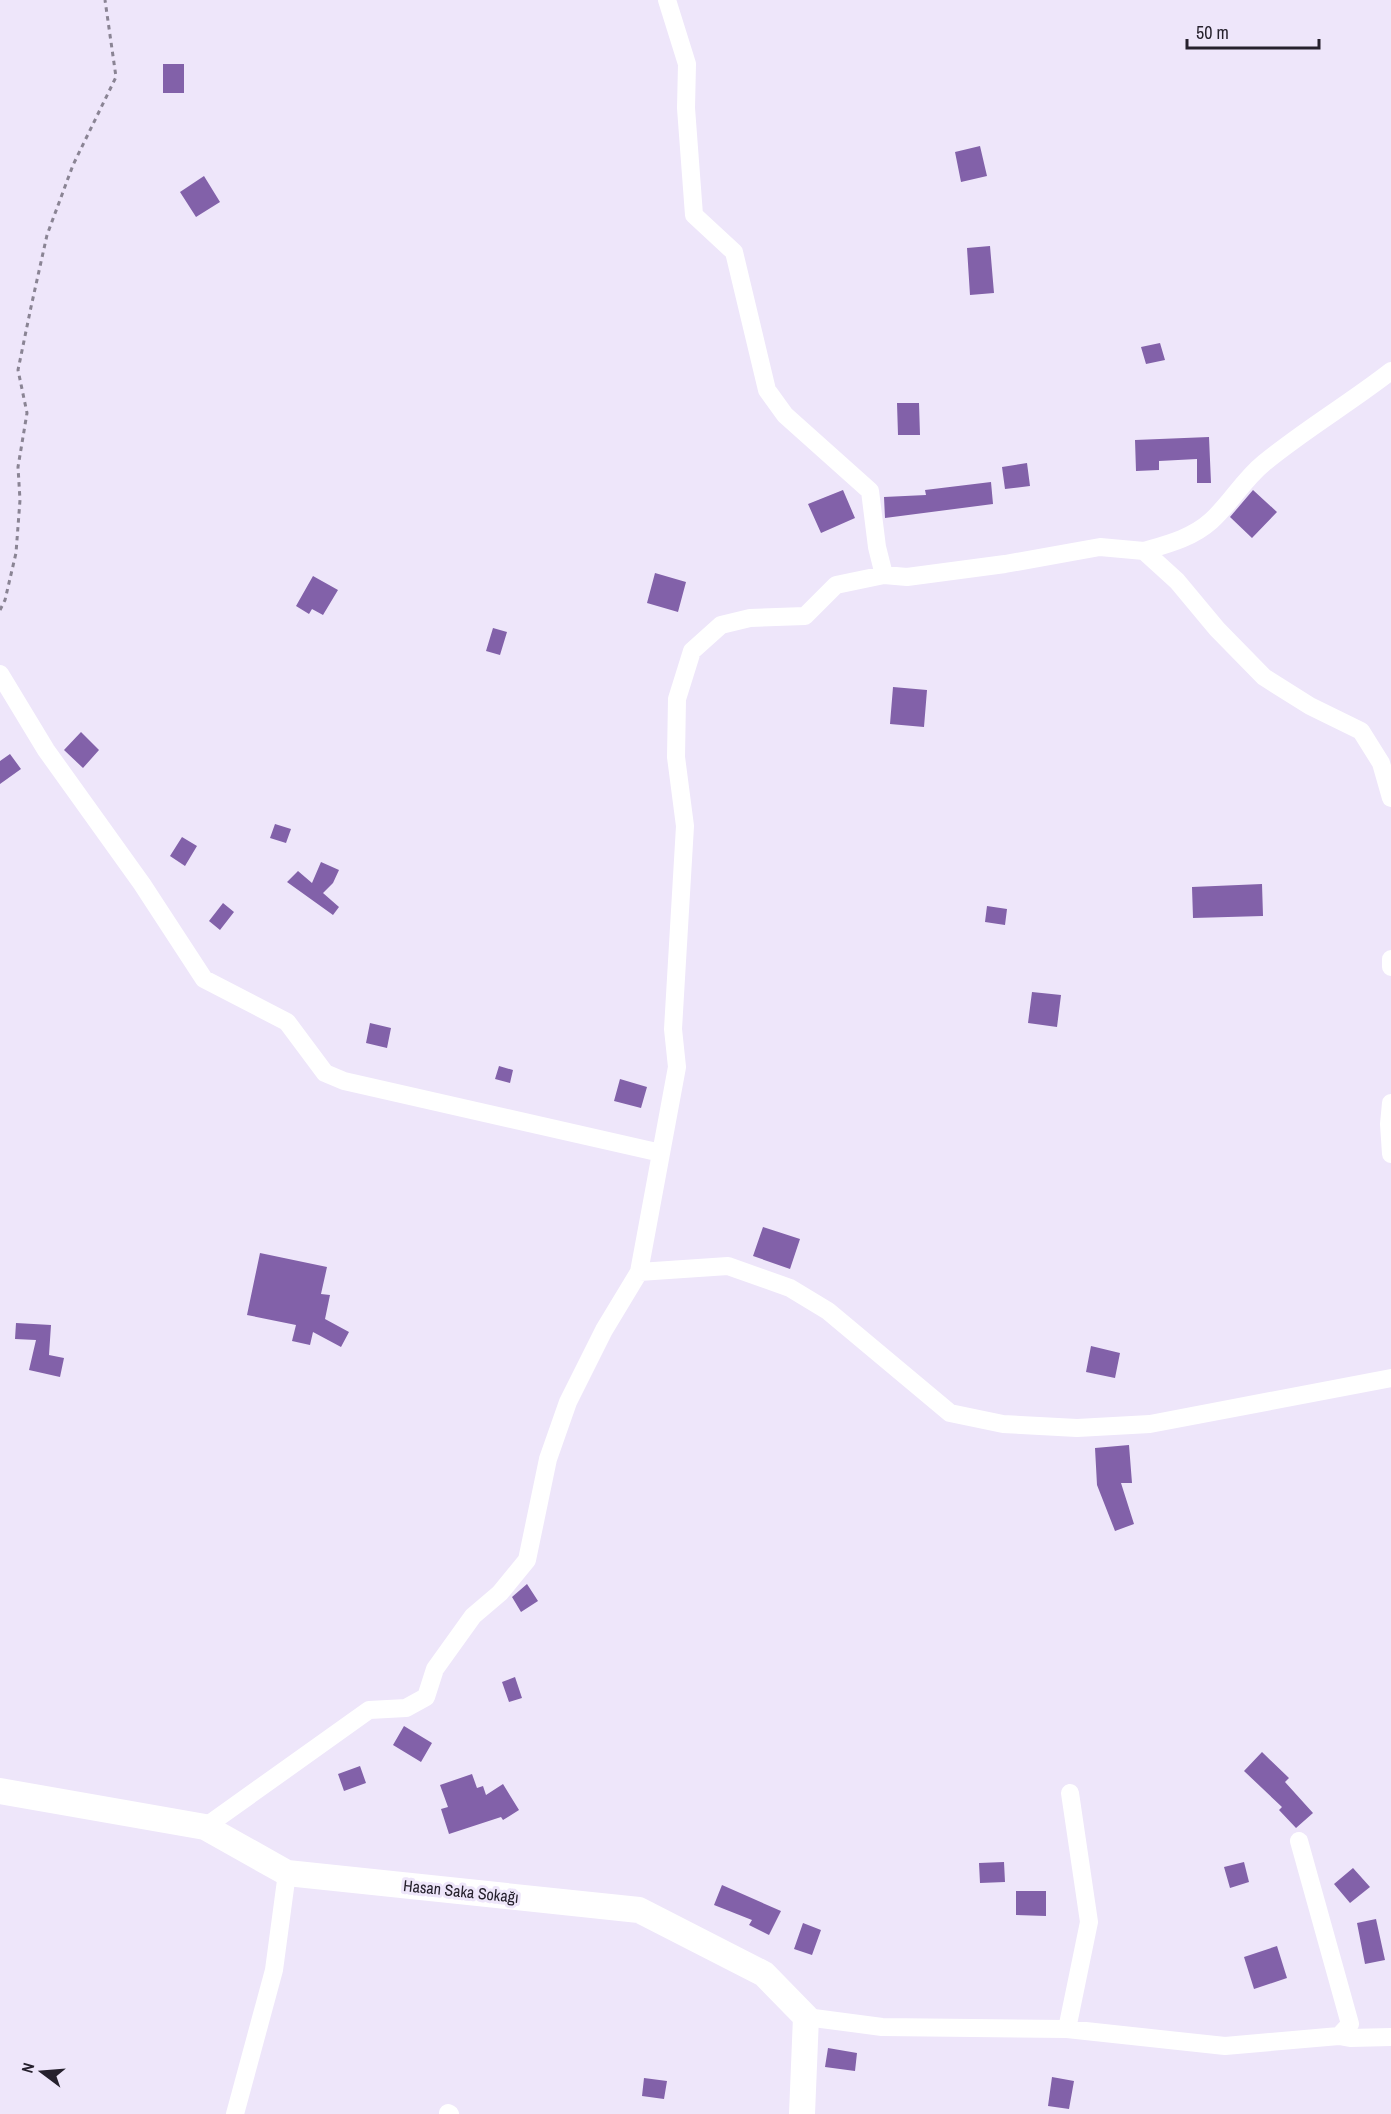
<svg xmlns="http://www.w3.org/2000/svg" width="1391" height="2114" font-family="'Archivo Narrow',sans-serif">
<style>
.building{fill:#8261a9}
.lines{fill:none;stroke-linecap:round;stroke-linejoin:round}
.path{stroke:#8a8494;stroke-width:3;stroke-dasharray:4.5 4.5;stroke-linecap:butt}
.street{stroke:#fff;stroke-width:18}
.secondary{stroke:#fff;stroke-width:26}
.labels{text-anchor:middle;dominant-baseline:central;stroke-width:6;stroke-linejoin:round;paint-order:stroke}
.street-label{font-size:16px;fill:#26212d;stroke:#eee6fa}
</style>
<rect width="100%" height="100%" fill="#eee6fa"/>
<path class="building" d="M 163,64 L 184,64 L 184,93 L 163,93 Z
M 980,146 L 987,176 L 961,182 L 955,152 Z
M 204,176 L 220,202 L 196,217 L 180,192 Z
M 990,246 L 994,293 L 970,295 L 967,248 Z
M 1160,343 L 1165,360 L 1146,364 L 1141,347 Z
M 897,403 L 919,403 L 920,435 L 898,435 Z
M 1209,437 L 1211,483 L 1197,483 L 1197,459 L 1159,461 L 1159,470 L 1136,471 L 1135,440 Z
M 1027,463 L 1030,486 L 1005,489 L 1002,467 Z
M 991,482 L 993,504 L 885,518 L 884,497 L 926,495 L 925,490 Z
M 843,490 L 855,518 L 821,533 L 808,504 Z
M 1253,490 L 1277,512 L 1252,538 L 1230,517 Z
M 655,573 L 686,582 L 678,612 L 647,603 Z
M 313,576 L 338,590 L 323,615 L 312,609 L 309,614 L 296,606 Z
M 493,628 L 507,632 L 500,655 L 486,651 Z
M 893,687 L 927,690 L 924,727 L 890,724 Z
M 81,732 L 99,750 L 83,768 L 64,750 Z
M 10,754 L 21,769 L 0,784 L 0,761 Z
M 275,824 L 291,829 L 286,843 L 270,838 Z
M 182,837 L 197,846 L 185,866 L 170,856 Z
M 321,862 L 339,870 L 333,883 L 323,893 L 339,907 L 333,915 L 287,882 L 298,871 L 312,883 Z
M 1262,884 L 1263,916 L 1193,918 L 1192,887 Z
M 223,903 L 234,912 L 220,930 L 209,921 Z
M 987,906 L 1007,909 L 1005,925 L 985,922 Z
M 1032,992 L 1061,995 L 1057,1027 L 1028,1023 Z
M 370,1023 L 391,1028 L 387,1048 L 366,1043 Z
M 499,1066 L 513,1070 L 510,1083 L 495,1079 Z
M 620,1079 L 647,1087 L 641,1108 L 614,1101 Z
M 763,1227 L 800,1239 L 790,1269 L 753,1256 Z
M 260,1253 L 327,1267 L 321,1294 L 330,1295 L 325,1319 L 349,1332 L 341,1347 L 313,1332 L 310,1345 L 292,1341 L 296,1325 L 247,1315 Z
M 16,1323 L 51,1325 L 49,1355 L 64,1358 L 60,1377 L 29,1370 L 36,1340 L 15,1339 Z
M 1091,1346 L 1120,1353 L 1115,1378 L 1086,1372 Z
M 1129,1445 L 1132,1483 L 1121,1483 L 1134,1524 L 1115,1531 L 1097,1485 L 1095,1448 Z
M 527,1584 L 538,1601 L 521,1612 L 512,1597 Z
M 515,1677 L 522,1698 L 509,1702 L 502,1682 Z
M 404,1726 L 432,1743 L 421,1762 L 393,1745 Z
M 1262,1752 L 1289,1778 L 1285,1782 L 1313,1813 L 1296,1828 L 1279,1810 L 1282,1807 L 1244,1771 Z
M 360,1766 L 366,1783 L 344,1791 L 338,1774 Z
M 472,1774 L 477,1788 L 483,1786 L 486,1795 L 503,1784 L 519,1810 L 503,1820 L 501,1817 L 449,1834 L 441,1809 L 448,1807 L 440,1785 Z
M 1004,1862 L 1005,1882 L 980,1883 L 979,1863 Z
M 1244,1862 L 1249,1882 L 1230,1888 L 1224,1867 Z
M 1353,1868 L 1370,1887 L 1350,1903 L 1334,1884 Z
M 722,1885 L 781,1911 L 769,1935 L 749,1925 L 752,1920 L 714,1905 Z
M 1016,1891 L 1046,1891 L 1046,1916 L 1016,1915 Z
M 1376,1919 L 1385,1960 L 1365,1964 L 1357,1923 Z
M 803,1923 L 821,1930 L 812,1955 L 794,1949 Z
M 1277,1946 L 1287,1978 L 1254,1989 L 1244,1957 Z
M 828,2048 L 857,2053 L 855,2071 L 825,2067 Z
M 1052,2077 L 1074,2081 L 1069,2109 L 1048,2106 Z
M 644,2078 L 667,2081 L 664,2099 L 642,2096 Z"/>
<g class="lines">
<path class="path" d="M 0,610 L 5,600 L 16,553 L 20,500 L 18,467 L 27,413 L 18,370 L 31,307 L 47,235 L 73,165 L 116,77 L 105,0"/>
<path class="street" d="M 667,0 L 687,64 L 686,108 L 694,215 L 734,252 L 767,390 L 785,415 L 870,491 L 877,547 L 884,575 L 907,577 L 1005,564 L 1100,547 L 1144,551 L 1177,581 L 1217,629 L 1264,677 L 1310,706 L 1361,731 L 1381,763 L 1391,798
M 1144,551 C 1168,544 1192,538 1211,521 C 1231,503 1243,480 1264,463 C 1304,430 1350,403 1391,371
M 0,674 L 46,750 L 142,884 L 204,979 L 287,1022 L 325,1073 L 344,1081 L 661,1153
M 1391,959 L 1391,967
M 1391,1103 L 1389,1124 L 1391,1154
M 639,1272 L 728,1266 L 790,1288 L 828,1311 L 950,1413 L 1003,1424 L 1077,1428 L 1150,1424 L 1391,1378
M 205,1827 L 369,1710 L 406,1708 L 426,1697 L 435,1669 L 473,1616 L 500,1593 L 527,1560 L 548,1459 L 568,1402 L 604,1330 L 639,1272 L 677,1067 L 673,1029 L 685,826 L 676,757 L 677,699 L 692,651 L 721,625 L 750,618 L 805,616 L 836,585 L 884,575
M 1299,1841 L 1350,2024 L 1339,2036
M 806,2017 L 882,2027 L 1067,2029 L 1225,2046 L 1339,2036 L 1350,2038 L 1391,2037
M 1067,2029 L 1089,1922 L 1070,1793
M 448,2113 L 450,2114
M 235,2114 L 274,1970 L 287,1873"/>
<path class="secondary" d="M 0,1791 L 205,1827 L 287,1873 L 639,1910 L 764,1974 L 806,2017 L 802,2114"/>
</g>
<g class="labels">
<g class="street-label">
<text transform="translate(461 1891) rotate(6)">Hasan Saka Sokağı</text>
</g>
</g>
<g transform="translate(42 2072) rotate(286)" stroke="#eee6fa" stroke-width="4.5" paint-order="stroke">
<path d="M0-4.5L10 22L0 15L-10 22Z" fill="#26212d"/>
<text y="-9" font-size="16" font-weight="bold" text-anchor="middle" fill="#26212d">N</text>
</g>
<path d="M1187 39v9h132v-9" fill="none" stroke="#26212d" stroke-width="3"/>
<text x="1196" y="39" font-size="18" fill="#26212d" stroke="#eee6fa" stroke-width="4.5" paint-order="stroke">50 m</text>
</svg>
